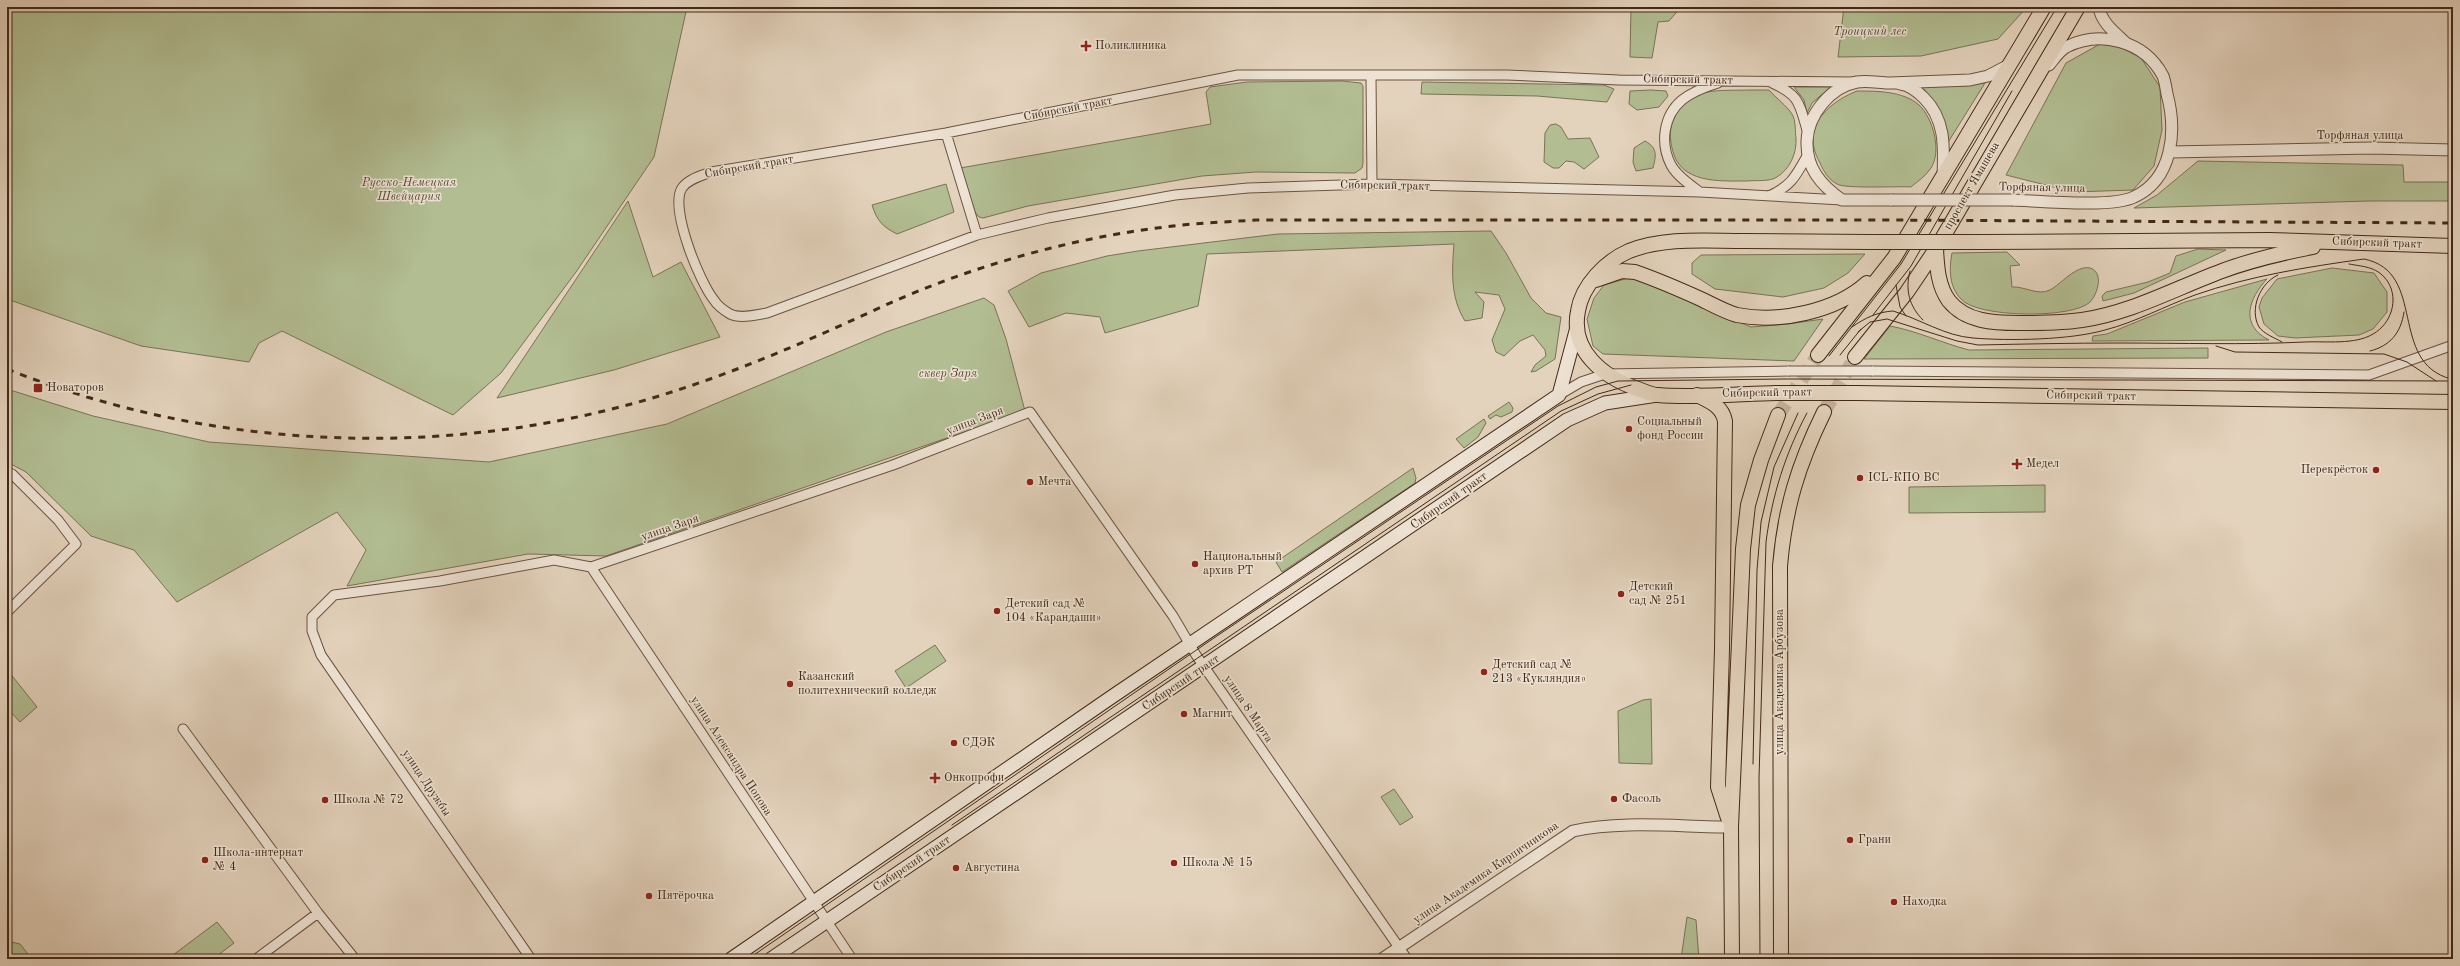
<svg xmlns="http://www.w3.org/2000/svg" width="2460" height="966" font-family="'Old Standard TT',serif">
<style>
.green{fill:#b2bd92;stroke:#7a7354}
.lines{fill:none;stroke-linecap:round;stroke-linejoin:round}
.primary-tunnel{stroke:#c3b09b;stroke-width:14;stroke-dasharray:14 7;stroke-linecap:butt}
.minor-casing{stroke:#6b5340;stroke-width:11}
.tertiary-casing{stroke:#6b5340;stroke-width:13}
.secondary-casing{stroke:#432917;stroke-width:15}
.primary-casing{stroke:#432917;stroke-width:16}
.minor{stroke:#ede2d3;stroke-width:9}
.tertiary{stroke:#ede2d3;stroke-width:11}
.secondary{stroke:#ede2d3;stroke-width:13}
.primary{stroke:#e3d2bc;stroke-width:14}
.tram{stroke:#432917;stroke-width:1}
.rail{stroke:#432917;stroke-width:3;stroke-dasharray:7 7;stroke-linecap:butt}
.minor-bridge-casing{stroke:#6b5340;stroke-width:11;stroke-linecap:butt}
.tertiary-bridge-casing{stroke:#6b5340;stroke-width:13;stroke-linecap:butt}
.primary-bridge-casing{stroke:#432917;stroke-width:16;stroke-linecap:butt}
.minor-bridge{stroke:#ede2d3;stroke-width:9}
.tertiary-bridge{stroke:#ede2d3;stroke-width:11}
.primary-bridge{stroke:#e3d2bc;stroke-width:14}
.poi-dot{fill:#8f2418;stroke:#ede2d3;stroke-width:1.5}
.labels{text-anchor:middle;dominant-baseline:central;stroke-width:3;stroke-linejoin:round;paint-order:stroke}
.park-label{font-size:12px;font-style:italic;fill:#594730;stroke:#ede2d3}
.poi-label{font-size:12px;fill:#432917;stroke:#ede2d3;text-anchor:start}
.street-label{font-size:12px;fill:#432917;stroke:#ede2d3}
</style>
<rect width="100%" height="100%" fill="#e3d2bc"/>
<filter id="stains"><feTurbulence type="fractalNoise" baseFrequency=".005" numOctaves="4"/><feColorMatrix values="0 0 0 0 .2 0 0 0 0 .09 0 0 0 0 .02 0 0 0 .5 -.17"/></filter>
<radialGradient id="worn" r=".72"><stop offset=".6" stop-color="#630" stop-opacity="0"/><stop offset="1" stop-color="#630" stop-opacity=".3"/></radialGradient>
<path class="green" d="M 7,7 L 687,7 L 654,157 L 576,272 L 501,373 L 453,415 L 282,331 L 259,343 L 249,362 L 141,346 L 7,299 Z
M 1631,7 L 1681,7 L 1669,21 L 1658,22 L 1652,58 L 1630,57 Z
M 1844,7 L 2027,7 L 1998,39 L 1921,56 L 1838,57 Z
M 2100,44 L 2120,47 L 2141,58 L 2160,87 L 2162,130 L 2154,166 L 2133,190 L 2073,192 L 2006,175 L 2066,63 Z
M 1342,81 L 1361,83 L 1363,86 L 1363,163 L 1362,168 L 1355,173 L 1256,172 L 1202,176 L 1028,206 L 983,218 L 979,217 L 975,212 L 960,168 L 1211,124 L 1206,92 L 1210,87 L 1247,82 Z
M 1422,82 L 1604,85 L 1614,89 L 1607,102 L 1537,96 L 1421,94 Z
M 1985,83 L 1947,144 C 1942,116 1940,101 1915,85 L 1961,86 Z
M 1794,87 L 1831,87 L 1812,103 L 1807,113 L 1804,100 Z
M 1651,90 L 1666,91 L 1668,96 L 1659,107 L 1637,110 L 1629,104 L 1630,91 Z
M 1750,90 L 1769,90 C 1776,98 1787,106 1792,114 C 1796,120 1795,132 1796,138 C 1797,153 1790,169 1777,177 C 1770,182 1756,180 1747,181 C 1719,181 1679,184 1672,148 C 1670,139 1669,128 1674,118 C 1689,86 1719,91 1750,90 Z
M 1857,91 C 1877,91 1903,91 1919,105 C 1933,118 1942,151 1931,168 C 1926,176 1918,181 1911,187 C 1898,186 1844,189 1837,184 C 1828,179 1824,172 1820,163 C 1800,128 1827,103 1857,91 Z
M 1556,124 L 1561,127 L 1568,139 L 1590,138 L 1599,157 L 1584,169 L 1574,162 L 1566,161 L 1559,168 L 1553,168 L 1544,162 L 1545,133 L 1550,125 Z
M 1645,141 C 1658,148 1656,156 1653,168 L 1636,171 L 1633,162 L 1634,148 Z
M 2198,161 L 2403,165 L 2404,182 L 2453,182 L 2453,201 L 2369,201 L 2134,208 L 2157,195 Z
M 946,184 L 954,212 L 897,234 C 883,227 877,221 872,205 Z
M 628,201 L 653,277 L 681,262 L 720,337 L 614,370 L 497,398 Z
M 1491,231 L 1506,253 L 1531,298 L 1546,313 L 1561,317 L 1555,359 L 1536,371 L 1531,372 L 1535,365 L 1546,356 L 1545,350 L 1533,335 L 1520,341 L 1504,356 L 1496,352 L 1492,340 L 1505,309 L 1499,295 L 1475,292 L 1484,302 L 1482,318 L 1465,321 C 1450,297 1452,270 1454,244 L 1207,254 L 1198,306 L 1105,333 L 1100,317 L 1066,313 L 1029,327 L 1008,291 L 1041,273 L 1107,256 L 1138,251 L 1278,234 Z
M 2198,249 L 2226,250 L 2134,293 L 2103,301 L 2102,296 L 2106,292 L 2148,282 L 2170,273 L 2176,256 Z
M 2007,252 L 2020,265 L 2010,266 L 2012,287 C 2024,286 2038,296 2050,290 C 2061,284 2076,265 2090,268 C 2104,272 2098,294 2090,302 C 2073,319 1977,318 1961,299 C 1949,287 1949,269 1952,253 Z
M 1865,254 L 1848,273 L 1824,288 L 1783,297 L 1715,289 L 1692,274 L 1692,263 L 1701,255 Z
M 2332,268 L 2374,273 L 2387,292 L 2387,312 L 2373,329 L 2359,335 L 2295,338 L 2278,336 L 2264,324 L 2259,307 L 2262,298 L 2277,279 Z
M 1632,277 L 1751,327 L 1788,324 L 1823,319 L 1794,361 L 1603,354 L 1593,346 L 1587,319 L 1594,298 L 1604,285 Z
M 2267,279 C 2249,298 2239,325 2269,340 L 2092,341 L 2093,336 L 2107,334 L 2185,302 Z
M 984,298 L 994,305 L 1006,339 L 1025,411 L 606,556 L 528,554 L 347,586 L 366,550 L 337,512 L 177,602 L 134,550 L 91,536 L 26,472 L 7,462 L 7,389 L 93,416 L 209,442 L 489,462 L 667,424 L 886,332 Z
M 1890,326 C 1917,331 1942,343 1969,350 L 2208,348 L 2208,358 L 1864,359 Z
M 1509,402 L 1513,408 L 1512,412 L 1501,417 L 1496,415 L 1490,419 L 1488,416 Z
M 1484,419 L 1486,423 L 1478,437 L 1464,448 L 1456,439 Z
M 1413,468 L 1416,478 L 1415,483 L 1282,572 L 1276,562 Z
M 2045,485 L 2045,512 L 1909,513 L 1909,487 Z
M 935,645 L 946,661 L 906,688 L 895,671 Z
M 9,672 L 37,707 L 20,722 L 7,708 Z
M 1651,699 L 1652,764 L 1619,763 L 1618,711 L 1643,700 Z
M 1394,789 L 1413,817 L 1400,825 L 1381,797 Z
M 1687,917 L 1696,920 L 1699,959 L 1681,959 Z
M 217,922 L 234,943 L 213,959 L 176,959 L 173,955 Z
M 7,941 L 20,944 L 32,959 L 7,959 Z"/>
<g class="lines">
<path class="primary-tunnel" d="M 1824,412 L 1855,357
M 1778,415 L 1818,355"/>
<g class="minor-casing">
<path id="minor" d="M 1371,76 L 1372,184
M 1772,83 C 1799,95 1799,102 1807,130
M 946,133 L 977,235
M 1700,192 C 1690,185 1677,176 1671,165 C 1660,144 1663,116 1682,100 C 1692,92 1705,87 1718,83
M 1769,196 C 1791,186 1796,176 1807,156
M 1842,200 L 1700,192 L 1372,184 L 1248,188 L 1175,195 L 1048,218 L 977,235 L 767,313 C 756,315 740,319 730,314 C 725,311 717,305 714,300 C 700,283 669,208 682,188 C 688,179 701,176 711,172 L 946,133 L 1238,75 L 1507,75 L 1619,80 L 1853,82
M 1872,371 L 2369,375 L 2453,345
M 1559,395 L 1581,382 L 1605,374 L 1789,371
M 7,472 L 12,474 L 58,520 L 76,544 L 7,612
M 591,567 L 852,959
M 183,729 L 318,913 L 355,959
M 256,959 L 318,913
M 531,959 L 321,655 L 312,631 L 312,617 L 334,595 L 440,581 L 554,560 L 591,567 L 893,465 L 1030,412 L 1173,616 L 1196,655 L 1407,959"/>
</g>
<g class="tertiary-casing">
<path id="tertiary" d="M 2099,7 C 2101,22 2114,32 2125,42
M 1900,84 C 1910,85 1917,91 1924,98 C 1946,120 1944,148 1943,177
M 2170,152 L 2371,148 L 2453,150
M 1892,200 L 1842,200 C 1821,185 1806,168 1807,141 C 1808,115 1830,87 1857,82 C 1867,80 1880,83 1890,83 C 1917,82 1943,81 1970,80 L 1988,76 L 2011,64
M 2013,200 C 2040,201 2112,208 2134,197 C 2173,179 2177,131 2167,94 C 2166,88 2165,81 2163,76 C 2144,40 2100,30 2066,47 C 2059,51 2054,59 2049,65
M 1382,959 L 1573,831 C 1622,820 1680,827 1731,827"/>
</g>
<g class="secondary-casing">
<path id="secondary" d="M 731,959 L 1113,696 L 1559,395 L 1576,331
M 771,959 L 1567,420 L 1605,403 L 1657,395"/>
</g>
<g class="primary-casing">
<path id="primary" d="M 1984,242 L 2269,240 L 2453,246
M 1936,249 C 1937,267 1938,286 1949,301 C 1966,322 1994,323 2019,323 C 2040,323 2062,323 2082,320 C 2131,313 2176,288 2222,271 C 2251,260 2282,253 2313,247
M 1596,280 L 1622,271 L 1635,272 C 1658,280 1681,290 1703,300 C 1713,305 1726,312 1737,315 C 1779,323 1835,312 1867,283
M 1818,355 L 1894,258 L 2044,7
M 1855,357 L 1907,292 L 1936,249 L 2078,7
M 1776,393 C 1739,394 1693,398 1658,395 C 1651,395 1644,391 1638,389 C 1603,377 1570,351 1578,311 C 1582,285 1606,261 1629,251 C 1665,237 1706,241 1743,241 C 1786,241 1828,242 1870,242
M 1857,393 L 2453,402
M 1697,395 C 1711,402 1722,406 1725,421 L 1722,649 L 1718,787 L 1728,818
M 1732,959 L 1731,827 L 1743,549 L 1748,505 L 1761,460 L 1778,415
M 1781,959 L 1780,566 C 1785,508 1798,465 1824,412"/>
</g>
<use href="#minor" class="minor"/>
<use href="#tertiary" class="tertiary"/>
<use href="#secondary" class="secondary"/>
<use href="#primary" class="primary"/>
<path class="tram" d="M 1910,271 C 1905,290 1909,306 1923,320
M 2278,275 C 2260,283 2249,309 2259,327 C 2264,334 2275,338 2282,342
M 1896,285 L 1900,307 L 1906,316
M 1873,315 L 1911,266 L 2012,91
M 1852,327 C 1865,318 1877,312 1893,311 C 1920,319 1945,336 1973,338 C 2010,341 2070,340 2105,330 C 2136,322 2165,306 2195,295 C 2249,276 2307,267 2364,259 C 2428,272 2387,362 2451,379
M 1858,332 L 1870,322 L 1887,319 L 1957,341 L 1978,345 C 2025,344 2073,343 2120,343 C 2182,343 2243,345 2305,342 C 2326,341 2355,345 2373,334 C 2391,324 2399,300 2388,282 C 2378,267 2366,267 2349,264
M 2216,346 L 2235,352 L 2384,354 L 2407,362 L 2436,381
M 2370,351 C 2390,346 2401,333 2404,312
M 1840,355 L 1861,329
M 1829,356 L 1901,264 L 2057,7
M 1753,764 L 1757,570 L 1761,522 L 1774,467 L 1798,413
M 952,825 L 1561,411 L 1598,394 L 1631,385
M 748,959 L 1211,640 L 1558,406 L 1596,387 L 1618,381 L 1784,379 L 2453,381
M 1760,959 L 1759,778 L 1766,542 C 1772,496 1785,454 1807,413"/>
<path class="rail" d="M 7,369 C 219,454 464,461 681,389 C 736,371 791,348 844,324 C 869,313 895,300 921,290 C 998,259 1082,237 1165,227 C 1195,223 1226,222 1256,220 L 1880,220 L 2453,223"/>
<g class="minor-bridge-casing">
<path id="minor-bridge" d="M 1789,371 L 1872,371"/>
</g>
<g class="tertiary-bridge-casing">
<path id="tertiary-bridge" d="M 1892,200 L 2013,200"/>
</g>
<g class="primary-bridge-casing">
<path id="primary-bridge" d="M 1870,242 L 1984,242
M 1776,393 L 1857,393"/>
</g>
<use href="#minor-bridge" class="minor-bridge"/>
<use href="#tertiary-bridge" class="tertiary-bridge"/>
<use href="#primary-bridge" class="primary-bridge"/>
</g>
<g class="poi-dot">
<path d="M1084 40h4v4h4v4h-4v4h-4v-4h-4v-4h4z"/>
<rect x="33" y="383" width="10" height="10" rx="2"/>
<circle cx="1629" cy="429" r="4"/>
<path d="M2015 458h4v4h4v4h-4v4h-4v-4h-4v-4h4z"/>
<circle cx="2376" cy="470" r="4"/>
<circle cx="1860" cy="478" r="4"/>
<circle cx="1030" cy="482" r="4"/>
<circle cx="1195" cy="564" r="4"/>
<circle cx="1621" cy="594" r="4"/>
<circle cx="997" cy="611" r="4"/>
<circle cx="1484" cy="672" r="4"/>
<circle cx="790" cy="684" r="4"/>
<circle cx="1184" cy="714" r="4"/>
<circle cx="954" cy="743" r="4"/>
<path d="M933 772h4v4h4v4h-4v4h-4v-4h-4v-4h4z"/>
<circle cx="1614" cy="799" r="4"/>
<circle cx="325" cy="800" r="4"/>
<circle cx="1850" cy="840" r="4"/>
<circle cx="205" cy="860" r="4"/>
<circle cx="1174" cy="863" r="4"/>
<circle cx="956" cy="868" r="4"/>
<circle cx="649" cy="896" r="4"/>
<circle cx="1894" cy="902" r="4"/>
</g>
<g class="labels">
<g class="park-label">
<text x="1870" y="32">Троицкий лес</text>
<text x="409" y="183">Русско-Немецкая<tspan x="409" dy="14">Швейцария</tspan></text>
<text x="948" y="374">сквер Заря</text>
</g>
<g class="poi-label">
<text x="1095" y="46">Поликлиника</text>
<text x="47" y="388">Новаторов</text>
<text x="1637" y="422">Социальный<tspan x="1637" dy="14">фонд России</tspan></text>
<text x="2026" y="464">Медел</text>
<text x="2368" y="470" text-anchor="end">Перекрёсток</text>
<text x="1868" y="478">ICL-КПО ВС</text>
<text x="1038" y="482">Мечта</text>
<text x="1203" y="557">Национальный<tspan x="1203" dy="14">архив РТ</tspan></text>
<text x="1629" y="587">Детский<tspan x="1629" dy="14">сад № 251</tspan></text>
<text x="1005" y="604">Детский сад №<tspan x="1005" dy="14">104 «Карандаши»</tspan></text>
<text x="1492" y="665">Детский сад №<tspan x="1492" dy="14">213 «Кукляндия»</tspan></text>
<text x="798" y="677">Казанский<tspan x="798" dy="14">политехнический колледж</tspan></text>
<text x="1192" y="714">Магнит</text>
<text x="962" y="743">СДЭК</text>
<text x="944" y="778">Онкопрофи</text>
<text x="1622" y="799">Фасоль</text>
<text x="333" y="800">Школа № 72</text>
<text x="1858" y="840">Грани</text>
<text x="213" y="853">Школа-интернат<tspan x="213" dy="14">№ 4</tspan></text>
<text x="1182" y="863">Школа № 15</text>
<text x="964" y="868">Августина</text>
<text x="657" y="896">Пятёрочка</text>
<text x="1902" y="902">Находка</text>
</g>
<g class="street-label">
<text transform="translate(1688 80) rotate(1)">Сибирский тракт</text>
<text transform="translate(1068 109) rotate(-11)">Сибирский тракт</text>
<text x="2360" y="136">Торфяная улица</text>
<text transform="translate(749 167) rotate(-10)">Сибирский тракт</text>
<text transform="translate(1385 186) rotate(1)">Сибирский тракт</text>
<text transform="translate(1972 186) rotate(-60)">проспект Ямашева</text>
<text transform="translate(2042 188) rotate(1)">Торфяная улица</text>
<text transform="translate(2377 243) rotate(2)">Сибирский тракт</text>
<text transform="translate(1767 393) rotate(-1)">Сибирский тракт</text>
<text transform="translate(2091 396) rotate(1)">Сибирский тракт</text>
<text transform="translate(975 421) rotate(-21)">улица Заря</text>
<text transform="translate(1449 501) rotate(-35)">Сибирский тракт</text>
<text transform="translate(670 528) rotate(-19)">улица Заря</text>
<text transform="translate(1780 682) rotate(-90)">улица Академика Арбузова</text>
<text transform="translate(1181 683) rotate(-34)">Сибирский тракт</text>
<text transform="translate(1248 709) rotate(56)">улица 8 Марта</text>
<text transform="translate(731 756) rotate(57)">улица Александра Попова</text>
<text transform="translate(426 783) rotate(56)">улица Дружбы</text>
<text transform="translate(912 864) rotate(-34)">Сибирский тракт</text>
<text transform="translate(1486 873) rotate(-34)">улица Академика Кирпичникова</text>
</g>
</g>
<rect width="2460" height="966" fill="none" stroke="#e3d2bc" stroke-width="24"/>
<rect x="8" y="8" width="2444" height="950" fill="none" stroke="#432917" stroke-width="2"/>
<rect x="12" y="12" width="2436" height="942" fill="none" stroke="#432917"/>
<rect width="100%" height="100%" filter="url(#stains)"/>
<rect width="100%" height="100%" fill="url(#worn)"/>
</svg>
